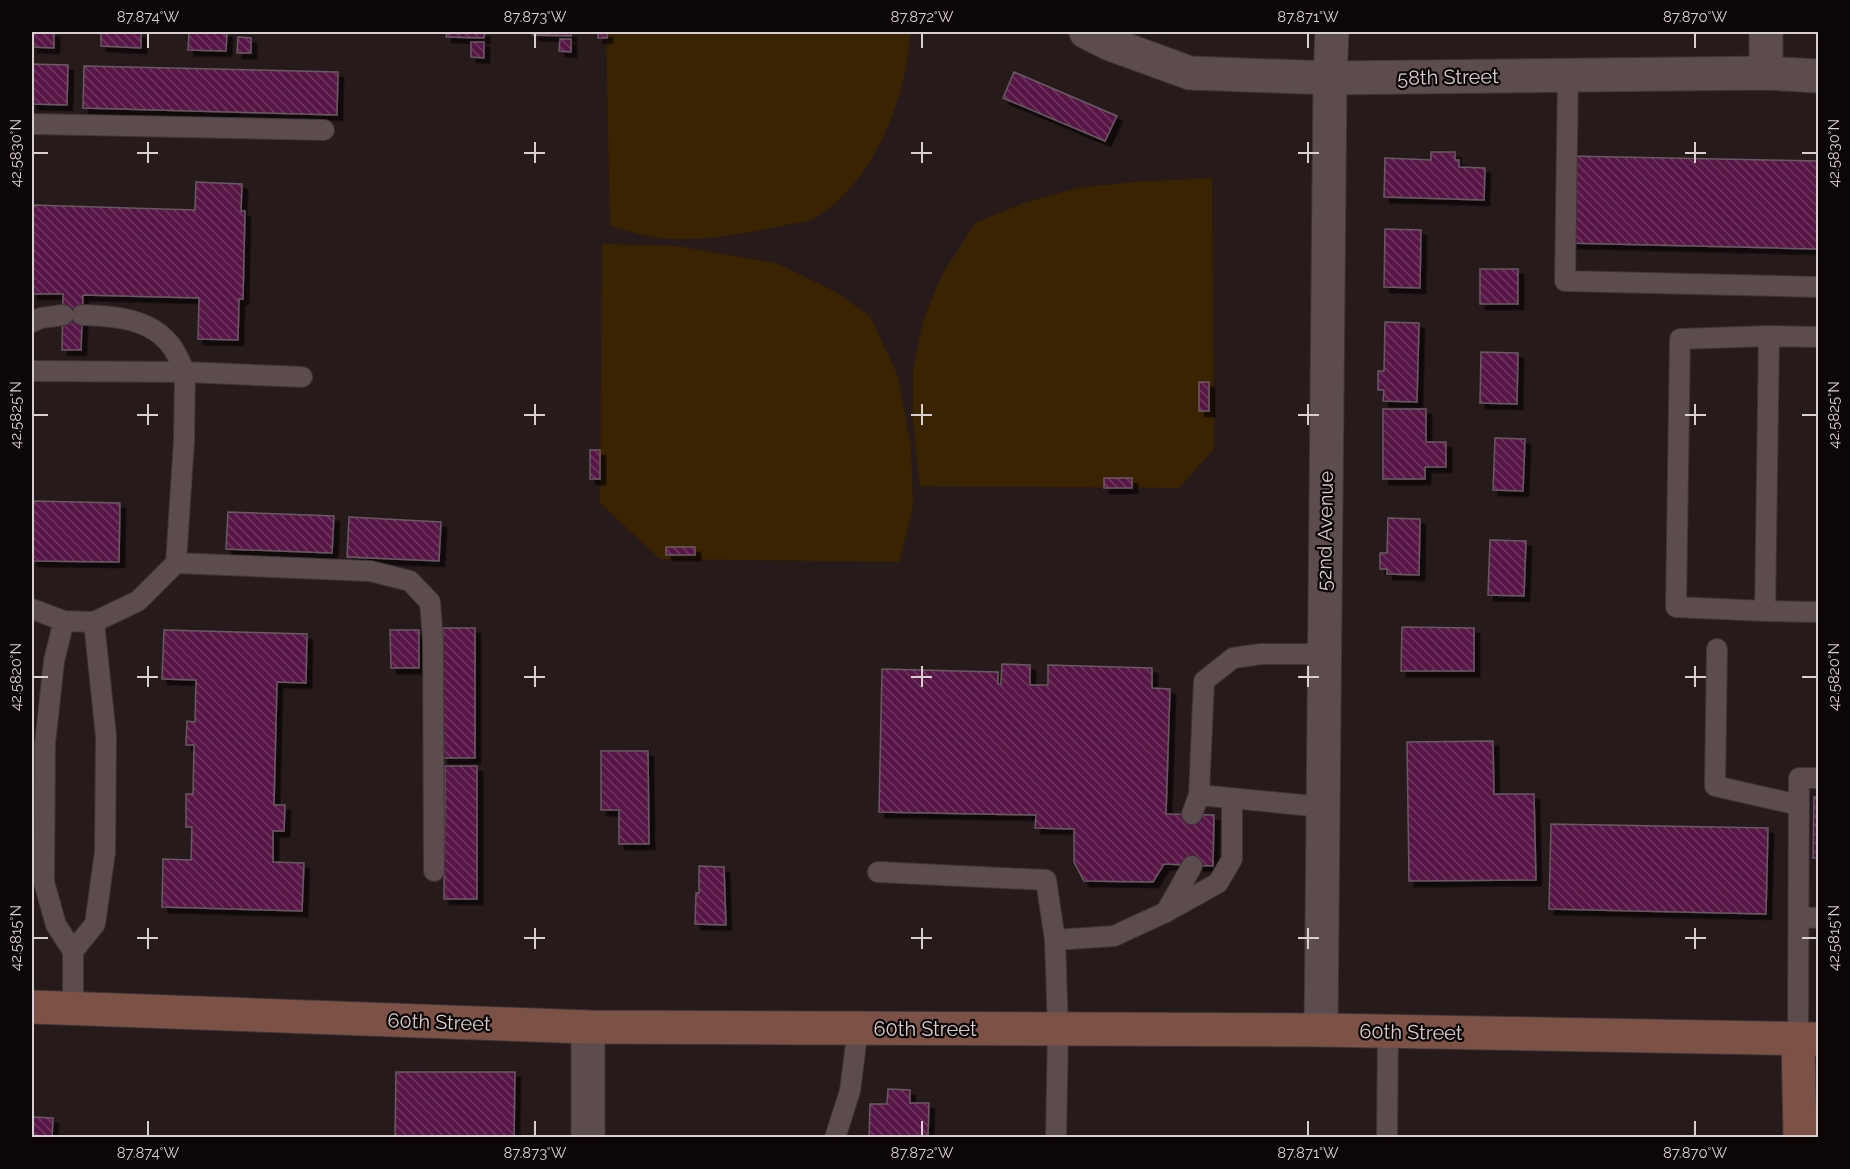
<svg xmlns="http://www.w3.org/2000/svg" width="1850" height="1169" font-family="Raleway,sans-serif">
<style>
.pitch{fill:#3a2300}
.building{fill:url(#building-back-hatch);stroke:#675a62;stroke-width:1.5;filter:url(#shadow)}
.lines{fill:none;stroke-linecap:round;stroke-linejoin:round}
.lane-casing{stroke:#3f3536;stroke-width:22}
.street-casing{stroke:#3f3536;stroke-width:35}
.secondary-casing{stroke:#3f3536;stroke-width:35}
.lane{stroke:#5c4c4e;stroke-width:20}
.street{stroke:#5c4c4e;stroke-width:33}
.secondary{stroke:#7c5247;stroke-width:33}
.ticks{fill:none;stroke:#d8cfd0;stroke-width:2}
.labels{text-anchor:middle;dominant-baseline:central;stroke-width:4.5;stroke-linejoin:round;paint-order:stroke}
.street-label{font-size:20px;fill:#d8cfd0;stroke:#0c0607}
.neatline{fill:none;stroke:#d8cfd0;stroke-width:2}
.ticks-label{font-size:15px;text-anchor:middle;fill:#d8cfd0}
</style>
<defs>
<pattern id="building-back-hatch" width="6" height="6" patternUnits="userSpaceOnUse" patternTransform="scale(1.5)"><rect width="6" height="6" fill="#591747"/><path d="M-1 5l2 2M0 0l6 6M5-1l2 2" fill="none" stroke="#703860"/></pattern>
<filter id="shadow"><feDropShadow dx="5.5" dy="5.5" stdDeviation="0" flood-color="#0009"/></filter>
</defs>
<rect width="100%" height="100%" fill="#271a1b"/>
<path class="pitch" d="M 606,32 L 910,32 C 908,96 872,187 813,219 C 805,223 794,223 786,225 C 745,234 701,242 659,238 C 643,236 626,230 610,226 Z
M 1212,178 L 1214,449 L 1179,488 L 920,486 L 913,420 L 913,370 L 924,318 L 942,275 L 975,223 L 1024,203 L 1077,188 L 1135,182 Z
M 602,244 L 677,246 L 776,263 L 834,291 L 870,316 L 897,374 L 911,447 L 913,507 L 899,562 L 660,559 L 600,503 Z"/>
<path class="building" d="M 32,32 L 54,32 L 54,48 L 32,47 Z
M 101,32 L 141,32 L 141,48 L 101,46 Z
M 189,32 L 227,32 L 226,51 L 188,50 Z
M 447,32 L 485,32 L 484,38 L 446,37 Z
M 533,32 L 571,32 L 571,36 L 533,35 Z
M 598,32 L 607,32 L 607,38 L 598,38 Z
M 238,37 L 251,38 L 251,53 L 237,53 Z
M 560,39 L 571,39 L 571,52 L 559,51 Z
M 471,42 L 484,42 L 484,58 L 471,57 Z
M 32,64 L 68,65 L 67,105 L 32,104 Z
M 84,66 L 338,72 L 337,115 L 83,108 Z
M 1014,72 L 1117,116 L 1105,141 L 1003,98 Z
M 1431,152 L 1455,152 L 1455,160 L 1459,160 L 1459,167 L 1485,168 L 1484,200 L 1384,197 L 1385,158 L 1431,160 Z
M 1568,156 L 1818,161 L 1818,249 L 1566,243 Z
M 196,182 L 242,184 L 241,211 L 245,211 L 243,299 L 239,299 L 238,340 L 198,339 L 199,298 L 83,295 L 81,350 L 62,350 L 63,294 L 32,294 L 32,205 L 195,210 Z
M 1385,229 L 1421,230 L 1420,288 L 1384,287 Z
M 1480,269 L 1518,269 L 1518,304 L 1480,304 Z
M 1385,322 L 1419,323 L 1417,402 L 1383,401 L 1384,390 L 1378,390 L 1378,371 L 1384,371 Z
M 1481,352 L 1518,353 L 1517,404 L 1480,403 Z
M 1199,382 L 1209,382 L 1209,411 L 1199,411 Z
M 1383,409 L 1426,409 L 1426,442 L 1446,442 L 1446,467 L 1425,467 L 1425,479 L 1383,479 Z
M 1495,438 L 1525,439 L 1523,491 L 1493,490 Z
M 590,450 L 600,450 L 600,479 L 590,479 Z
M 1104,478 L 1132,478 L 1132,488 L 1104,488 Z
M 32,501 L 120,503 L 119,562 L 32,561 Z
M 228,512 L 334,516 L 332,553 L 226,549 Z
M 349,517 L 441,522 L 439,561 L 347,557 Z
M 1388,518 L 1420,519 L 1419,575 L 1387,574 L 1387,569 L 1380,569 L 1380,553 L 1387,553 Z
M 1490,540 L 1526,541 L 1524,596 L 1488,595 Z
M 666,547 L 695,547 L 695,555 L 666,555 Z
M 1402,627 L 1474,628 L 1474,671 L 1401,671 Z
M 443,628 L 475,628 L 475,758 L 443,758 Z
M 164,630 L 307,634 L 306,683 L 277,682 L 274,805 L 285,805 L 284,831 L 273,831 L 273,862 L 304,863 L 302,911 L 162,907 L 163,859 L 191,860 L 192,827 L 186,827 L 186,794 L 193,794 L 194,745 L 186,745 L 187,721 L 195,722 L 196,680 L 162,679 Z
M 390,630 L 419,630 L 419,668 L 391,668 Z
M 1002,664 L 1030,665 L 1030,685 L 1048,685 L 1048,665 L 1152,668 L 1152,688 L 1170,689 L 1166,814 L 1214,815 L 1213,866 L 1164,864 L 1153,882 L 1084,881 L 1074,862 L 1074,829 L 1035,828 L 1036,815 L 879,812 L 882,669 L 998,672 L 998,684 L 1001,684 Z
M 1493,741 L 1494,794 L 1534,794 L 1536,880 L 1409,881 L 1407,742 Z
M 601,751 L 648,751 L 649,844 L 619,844 L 619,810 L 601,810 Z
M 445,766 L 477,766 L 477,899 L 444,899 Z
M 1814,797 L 1818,797 L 1818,858 L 1813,858 Z
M 1551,824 L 1768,828 L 1766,914 L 1549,909 Z
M 699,866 L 724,867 L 726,925 L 695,924 L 696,893 L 699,893 Z
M 396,1072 L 515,1072 L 514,1138 L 395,1138 Z
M 888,1089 L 910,1090 L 910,1103 L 929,1103 L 928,1138 L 869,1138 L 870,1104 L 887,1104 Z
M 32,1117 L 53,1118 L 52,1138 L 32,1138 Z"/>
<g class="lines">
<g class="lane-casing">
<path id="lane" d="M 1568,75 L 1565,281 L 1818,287
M 32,124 L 324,130
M 82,315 C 115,316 151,318 172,347 C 177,354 181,364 185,372 L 302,377
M 32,322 L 41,318 L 63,315
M 1818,337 L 1769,336 L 1765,611 L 1818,612
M 32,371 L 185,372 L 184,441 L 176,563 L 138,601 L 94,622 L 64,621 L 32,609
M 176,563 L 370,571 L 410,581 L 430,602 L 433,641 L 434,871
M 1765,611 L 1676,607 L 1680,339 L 1769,336
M 64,621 L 54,661 L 45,744 L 44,882 L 56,925 L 73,951 L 95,924 L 105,852 L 106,736 L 94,622
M 1717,649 L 1715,786 L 1799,805
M 1199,795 L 1323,807
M 1192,814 L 1199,795 L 1204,681 L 1233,658 L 1261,654 L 1324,654
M 878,872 L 1046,880 L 1055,940 L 1058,1029 L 1056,1138
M 1166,912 L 1192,866
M 1799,917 L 1818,918
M 1055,940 L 1114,936 L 1166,912 L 1218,883 L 1232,859 L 1232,798
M 73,1009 L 73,951
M 1798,1038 L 1799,778 L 1818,778
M 835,1138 L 850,1091 L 858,1028
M 1387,1138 L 1388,1031"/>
</g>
<g class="street-casing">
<path id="street" d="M 1086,32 L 1110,44 L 1190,73 L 1330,78 L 1766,73 L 1818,76
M 1766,32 L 1766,73
M 588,1027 L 588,1138
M 1321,1030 L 1330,78 L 1332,32"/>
</g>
<g class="secondary-casing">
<path id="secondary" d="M 32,1007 L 588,1027 L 1321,1030 L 1818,1039
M 1798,1038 L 1800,1138"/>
</g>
<use href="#lane" class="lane"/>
<use href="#street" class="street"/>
<use href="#secondary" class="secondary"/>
</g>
<path class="ticks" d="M 148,33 L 148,48M 535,33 L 535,48M 922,33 L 922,48M 1308,33 L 1308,48M 1695,33 L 1695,48M 148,142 L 148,163M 535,142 L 535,163M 922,142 L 922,163M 1308,142 L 1308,163M 1695,142 L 1695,163M 33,153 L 48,153M 137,153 L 158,153M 524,153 L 545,153M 911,153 L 932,153M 1298,153 L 1319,153M 1685,153 L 1706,153M 1802,153 L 1817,153M 148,404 L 148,425M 535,404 L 535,425M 922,404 L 922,425M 1308,404 L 1308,425M 1695,404 L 1695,425M 33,415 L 48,415M 137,415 L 158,415M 524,415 L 545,415M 911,415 L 932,415M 1298,415 L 1319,415M 1685,415 L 1706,415M 1802,415 L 1817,415M 148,666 L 148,687M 535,666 L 535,687M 922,666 L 922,687M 1308,666 L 1308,687M 1695,666 L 1695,687M 33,677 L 48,677M 137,677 L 158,677M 524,677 L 545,677M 911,677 L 932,677M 1298,677 L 1319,677M 1685,677 L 1706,677M 1802,677 L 1817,677M 148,928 L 148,949M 535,928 L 535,949M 922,928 L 922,949M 1308,928 L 1308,949M 1695,928 L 1695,949M 33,938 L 48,938M 137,938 L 158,938M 524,938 L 545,938M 911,938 L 932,938M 1298,938 L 1319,938M 1685,938 L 1706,938M 1802,938 L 1817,938M 148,1121 L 148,1136M 535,1121 L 535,1136M 922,1121 L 922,1136M 1308,1121 L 1308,1136M 1695,1121 L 1695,1136"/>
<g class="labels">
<g class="street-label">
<text transform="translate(1448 77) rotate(-1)">58th Street</text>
<text transform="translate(1325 531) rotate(-89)">52nd Avenue</text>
<text transform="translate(439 1022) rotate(2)">60th Street</text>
<text x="925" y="1029">60th Street</text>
<text transform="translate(1411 1032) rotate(1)">60th Street</text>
</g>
</g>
<rect width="1850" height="1169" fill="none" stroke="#0c0607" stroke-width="66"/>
<rect x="33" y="33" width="1784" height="1103" class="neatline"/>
<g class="ticks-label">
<text x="148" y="22">87.874°W</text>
<text x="535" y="22">87.873°W</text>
<text x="922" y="22">87.872°W</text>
<text x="1308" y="22">87.871°W</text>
<text x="1695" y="22">87.870°W</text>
<text transform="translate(16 153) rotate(-90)" y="5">42.5830°N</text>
<text transform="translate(1834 153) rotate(-90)" y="5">42.5830°N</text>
<text transform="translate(16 415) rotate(-90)" y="5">42.5825°N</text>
<text transform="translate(1834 415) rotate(-90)" y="5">42.5825°N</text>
<text transform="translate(16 677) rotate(-90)" y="5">42.5820°N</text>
<text transform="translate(1834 677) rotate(-90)" y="5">42.5820°N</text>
<text transform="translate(16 938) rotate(-90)" y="5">42.5815°N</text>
<text transform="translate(1834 938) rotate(-90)" y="5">42.5815°N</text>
<text x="148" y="1158">87.874°W</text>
<text x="535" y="1158">87.873°W</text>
<text x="922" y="1158">87.872°W</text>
<text x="1308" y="1158">87.871°W</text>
<text x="1695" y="1158">87.870°W</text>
</g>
</svg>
